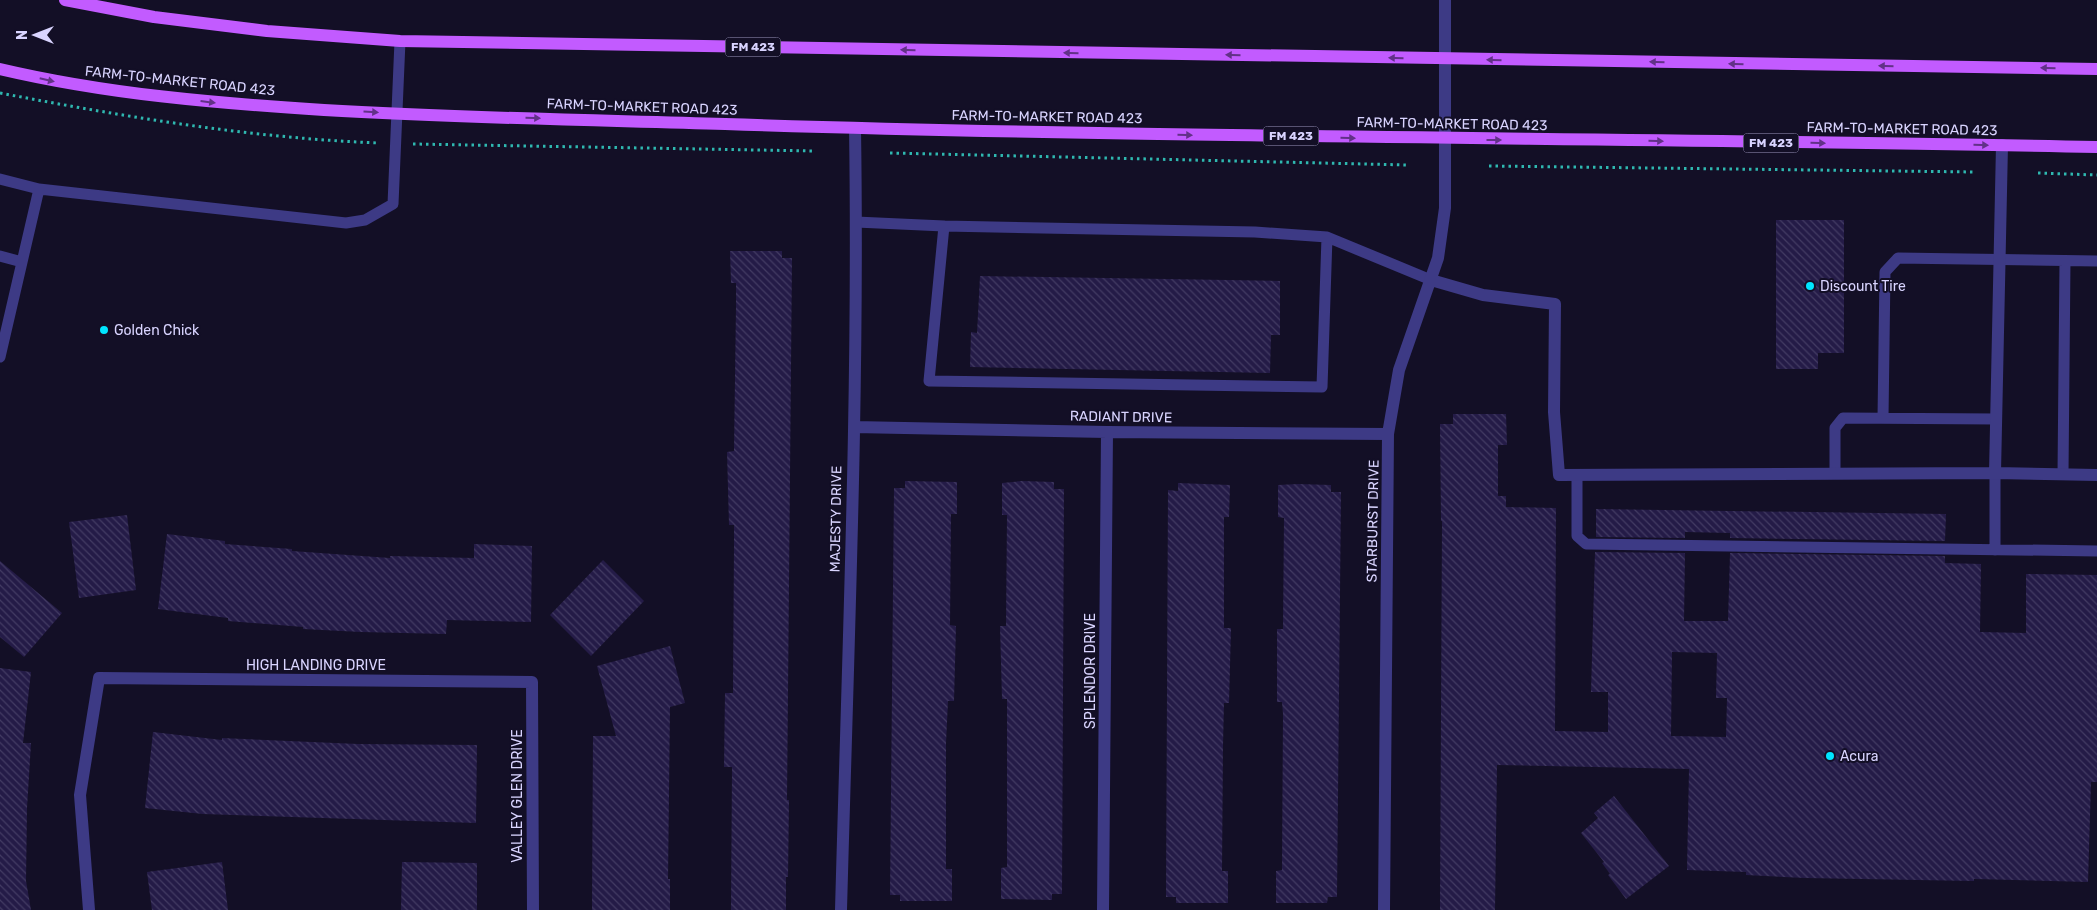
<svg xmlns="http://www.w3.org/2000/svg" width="2097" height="910" font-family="Rubik,sans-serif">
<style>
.building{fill:url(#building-back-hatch);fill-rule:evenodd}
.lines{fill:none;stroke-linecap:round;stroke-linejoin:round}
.path{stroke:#2fb8b0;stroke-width:3;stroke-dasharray:2.5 4;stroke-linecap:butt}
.service{stroke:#3d3a85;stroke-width:11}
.minor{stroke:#3d3a85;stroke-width:12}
.primary{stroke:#c25bff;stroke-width:12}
.oneway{fill:#623188}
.poi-dot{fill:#00e5ff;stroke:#130f26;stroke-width:2}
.labels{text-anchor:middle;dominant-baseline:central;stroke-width:4;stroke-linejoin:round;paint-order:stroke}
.shield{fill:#130f26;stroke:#9e99be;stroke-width:1}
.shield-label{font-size:12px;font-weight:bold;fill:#d9d4ff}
.street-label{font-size:14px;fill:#d9d4ff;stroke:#130f26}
.poi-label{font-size:14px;fill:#d9d4ff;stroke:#130f26;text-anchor:start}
</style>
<defs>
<pattern id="building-back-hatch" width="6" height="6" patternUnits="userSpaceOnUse" patternTransform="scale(1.25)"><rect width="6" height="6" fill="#241b47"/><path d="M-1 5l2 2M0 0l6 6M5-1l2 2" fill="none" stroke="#433b63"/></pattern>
</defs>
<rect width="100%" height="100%" fill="#130f26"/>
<path class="building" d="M 1776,220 L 1844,220 L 1844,353 L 1818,353 L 1818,369 L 1776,369 Z
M 730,251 L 782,251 L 782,258 L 792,258 L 787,800 L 789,800 L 788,877 L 786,877 L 786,910 L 731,910 L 732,767 L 724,767 L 725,693 L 733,693 L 734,545 L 734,525 L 729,525 L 727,452 L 734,451 L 736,306 L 736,283 L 731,283 Z
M 980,276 L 1280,281 L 1280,335 L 1271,335 L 1270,373 L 970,367 L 971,332 L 977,333 Z
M 1453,414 L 1506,414 L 1507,445 L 1498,445 L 1498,496 L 1506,496 L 1506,507 L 1556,508 L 1555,731 L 1608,732 L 1608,692 L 1591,692 L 1595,552 L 1685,553 L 1684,621 L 1728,621 L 1730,553 L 1945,556 L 1945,563 L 1981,564 L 1980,632 L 2026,633 L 2026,574 L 2097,575 L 2097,782 L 2091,782 L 2088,882 L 1974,879 L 1974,881 L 1805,878 L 1746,875 L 1746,872 L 1687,870 L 1689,769 L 1497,765 L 1495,910 L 1440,910 L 1442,521 L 1441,521 L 1440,424 L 1453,424 ZM 1672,652 L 1717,653 L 1716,698 L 1727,698 L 1726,737 L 1671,736 Z
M 905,481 L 957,482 L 957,514 L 951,514 L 950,625 L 956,626 L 954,701 L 948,701 L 946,743 L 946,869 L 952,869 L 952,901 L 900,901 L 900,895 L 890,895 L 894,488 L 905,488 Z
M 1022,481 L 1054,482 L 1054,489 L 1064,489 L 1062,894 L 1052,894 L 1052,900 L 1001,899 L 1001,868 L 1007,867 L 1007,699 L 1002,699 L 1000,626 L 1006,626 L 1007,515 L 1002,515 L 1002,483 Z
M 1178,483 L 1230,485 L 1229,517 L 1224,517 L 1224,628 L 1231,628 L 1229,703 L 1224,703 L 1223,745 L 1222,871 L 1228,871 L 1228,903 L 1176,903 L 1176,897 L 1166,897 L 1168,490 L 1178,491 Z
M 1298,484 L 1331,485 L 1331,492 L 1341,492 L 1337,897 L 1328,897 L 1327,903 L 1276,903 L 1276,871 L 1282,870 L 1283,714 L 1282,702 L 1277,702 L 1277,629 L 1283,629 L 1284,518 L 1278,517 L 1278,485 Z
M 1596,509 L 1946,514 L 1945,541 L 1730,538 L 1730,533 L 1685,532 L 1685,538 L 1596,537 Z
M 127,515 L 136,590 L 79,598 L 69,522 Z
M 167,534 L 225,541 L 225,544 L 292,549 L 292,551 L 390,558 L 390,556 L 474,558 L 474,544 L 532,546 L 531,622 L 447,620 L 446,634 L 361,632 L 303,629 L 303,627 L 228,621 L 228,618 L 158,609 Z
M 603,560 L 644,601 L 591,656 L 550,615 Z
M 0,561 L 62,613 L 24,657 L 0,637 Z
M 670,646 L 685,703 L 670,707 L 668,879 L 670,879 L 670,910 L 592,910 L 593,736 L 616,736 L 597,666 Z
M 0,668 L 31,672 L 23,743 L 31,743 L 27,808 L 26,881 L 31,910 L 0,910 Z
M 153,732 L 222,740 L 222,738 L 358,744 L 477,745 L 476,823 L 203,814 L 145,808 Z
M 1614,796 L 1669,866 L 1626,899 L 1608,875 L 1610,874 L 1602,863 L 1604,862 L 1581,833 L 1598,818 L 1594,813 Z
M 222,862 L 228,910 L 152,910 L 147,872 Z
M 402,862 L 477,863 L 477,910 L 401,910 Z"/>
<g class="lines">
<path class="path" d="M 0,93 C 126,117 251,138 379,143
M 413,144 L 815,151
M 890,153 L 1408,165
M 1489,166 L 1975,172
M 2038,173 L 2097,175"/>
<path class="service" d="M 0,179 L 39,189 L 0,357
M 39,189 L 346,223 L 365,220 L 393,204 L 400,41
M 856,222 L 944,226 L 1255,232 L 1327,237 L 1431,280
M 944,226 L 929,381 L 1322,387 L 1327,237
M 0,256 L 22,262
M 1883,418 L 1885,272 L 1898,258 L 2097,261
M 1835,473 L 1835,428 L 1843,418 L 1996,419
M 1995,473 L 1995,550
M 2063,474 L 2065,261
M 1577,475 L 1577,536 L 1586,544 L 2097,551"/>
<path class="minor" d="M 1431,280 L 1483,295 L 1555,304 L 1554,412 L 1559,475 L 1995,473 L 2097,475
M 854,427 L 1107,432 L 1388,434
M 1995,473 L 2002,145
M 89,910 L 80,795 L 99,678 L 532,682 L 533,910
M 841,910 C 848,650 859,389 855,128
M 1103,910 L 1107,432
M 1384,910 L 1388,434 L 1399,370 L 1438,258 L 1445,208 L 1445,0"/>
<path class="primary" d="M 65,0 L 154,17 L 267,31 L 400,41 L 2097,69
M 0,69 C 106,94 215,103 324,110 C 458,118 591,120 725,124 C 1182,139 1640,137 2097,147"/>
</g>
<defs><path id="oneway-solid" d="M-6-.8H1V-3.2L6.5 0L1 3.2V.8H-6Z" transform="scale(1.25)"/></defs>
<g class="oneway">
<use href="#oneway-solid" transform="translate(908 50) rotate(-179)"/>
<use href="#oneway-solid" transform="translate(1071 53) rotate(-179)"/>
<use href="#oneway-solid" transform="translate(1233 55) rotate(-179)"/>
<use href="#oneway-solid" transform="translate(1396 58) rotate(-179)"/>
<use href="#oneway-solid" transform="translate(1494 60) rotate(-179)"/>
<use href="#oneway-solid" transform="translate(1657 62) rotate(-179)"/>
<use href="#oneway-solid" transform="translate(1736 64) rotate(-178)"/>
<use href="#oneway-solid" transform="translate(1886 66) rotate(-179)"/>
<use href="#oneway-solid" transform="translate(2048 68) rotate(-179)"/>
<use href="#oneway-solid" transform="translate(47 80) rotate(13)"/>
<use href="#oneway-solid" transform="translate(208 102) rotate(7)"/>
<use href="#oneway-solid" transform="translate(371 112) rotate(3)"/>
<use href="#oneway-solid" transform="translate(533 118) rotate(2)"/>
<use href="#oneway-solid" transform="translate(1185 135) rotate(1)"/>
<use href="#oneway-solid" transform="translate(1348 138) rotate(1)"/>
<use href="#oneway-solid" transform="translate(1494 140)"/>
<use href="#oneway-solid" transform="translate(1656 141) rotate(1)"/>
<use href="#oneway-solid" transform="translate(1818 143) rotate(1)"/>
<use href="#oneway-solid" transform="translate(1981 145) rotate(1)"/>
</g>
<g class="poi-dot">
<circle cx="1810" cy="286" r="5"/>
<circle cx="104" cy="330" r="5"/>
<circle cx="1830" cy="756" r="5"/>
</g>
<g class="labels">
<g class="shield">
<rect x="725.5" y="37.5" width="55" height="19" rx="4"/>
<rect x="1263.5" y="126.5" width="55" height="19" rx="4"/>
<rect x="1743.5" y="133.5" width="55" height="19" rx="4"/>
</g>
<g class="shield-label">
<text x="753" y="47">FM 423</text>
<text x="1291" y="136">FM 423</text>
<text x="1771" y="143">FM 423</text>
</g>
<g class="street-label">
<text transform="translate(180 81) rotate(6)">FARM-TO-MARKET ROAD 423</text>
<text transform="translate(642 107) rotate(2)">FARM-TO-MARKET ROAD 423</text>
<text transform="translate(1047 117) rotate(1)">FARM-TO-MARKET ROAD 423</text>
<text transform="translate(1452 124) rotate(1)">FARM-TO-MARKET ROAD 423</text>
<text transform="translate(1902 129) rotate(1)">FARM-TO-MARKET ROAD 423</text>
<text transform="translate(1121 417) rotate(1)">RADIANT DRIVE</text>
<text transform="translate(836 519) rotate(-89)">MAJESTY DRIVE</text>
<text transform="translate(1373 521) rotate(-89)">STARBURST DRIVE</text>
<text x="316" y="665">HIGH LANDING DRIVE</text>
<text transform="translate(1090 671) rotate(-90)">SPLENDOR DRIVE</text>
<text transform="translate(517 796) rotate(-90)">VALLEY GLEN DRIVE</text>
</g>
<g class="poi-label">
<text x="1820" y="286">Discount Tire</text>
<text x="114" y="330">Golden Chick</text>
<text x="1840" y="756">Acura</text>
</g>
</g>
<g transform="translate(35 35) rotate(270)" stroke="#130f26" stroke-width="4" paint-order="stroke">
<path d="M0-4L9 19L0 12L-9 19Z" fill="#d9d4ff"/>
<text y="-8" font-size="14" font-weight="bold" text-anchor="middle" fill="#d9d4ff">N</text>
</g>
</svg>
